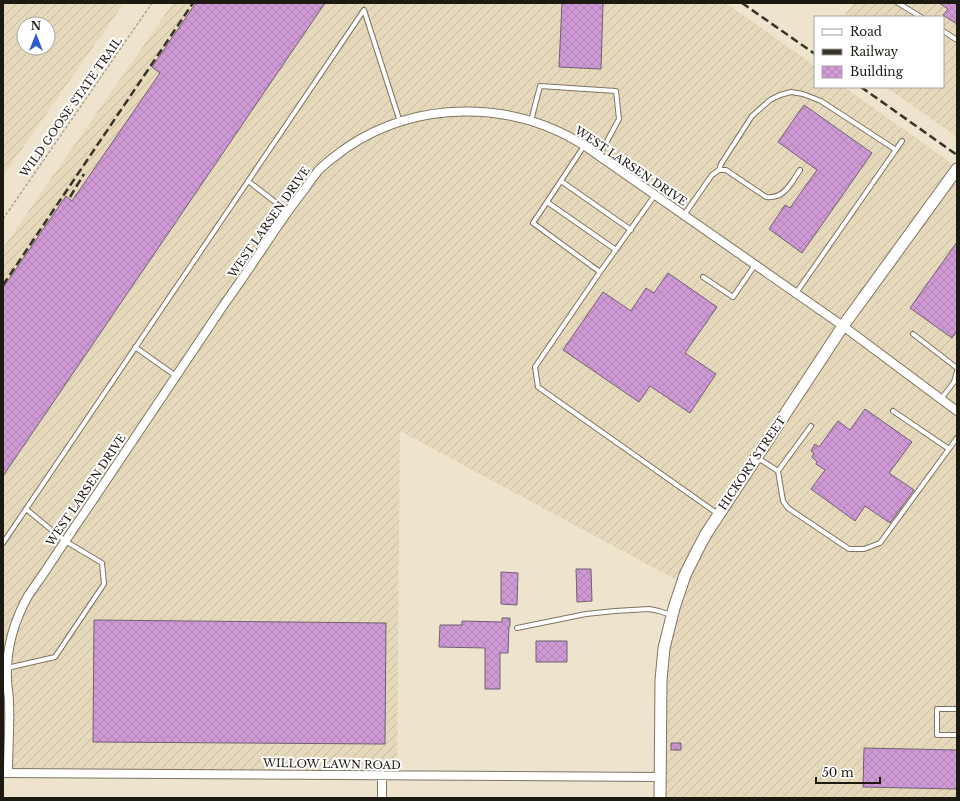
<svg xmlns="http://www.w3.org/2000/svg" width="960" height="801" font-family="'Libre Baskerville',serif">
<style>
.industrial{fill:url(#industrial-furrows);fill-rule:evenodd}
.building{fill:url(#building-cross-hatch);stroke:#6f6071}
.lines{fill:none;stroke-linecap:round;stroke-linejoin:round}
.service-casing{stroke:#7d7460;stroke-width:6}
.minor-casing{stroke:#7d7460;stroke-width:10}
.tertiary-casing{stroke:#7d7460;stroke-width:13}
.path{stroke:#ada593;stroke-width:1.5;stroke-dasharray:3 2;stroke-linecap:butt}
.service{stroke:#fff;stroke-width:4}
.minor{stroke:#fff;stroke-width:8}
.tertiary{stroke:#fff;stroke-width:11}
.rail{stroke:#373329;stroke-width:2.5;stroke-dasharray:8 4;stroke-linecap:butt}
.labels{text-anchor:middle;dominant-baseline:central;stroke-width:4;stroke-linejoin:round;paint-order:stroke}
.street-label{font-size:11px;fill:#1c1911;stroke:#fff}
</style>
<defs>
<pattern id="industrial-furrows" width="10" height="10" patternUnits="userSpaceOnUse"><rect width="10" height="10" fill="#e6d9bb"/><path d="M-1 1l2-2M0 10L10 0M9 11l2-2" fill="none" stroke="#c5baa0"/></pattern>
<pattern id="building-cross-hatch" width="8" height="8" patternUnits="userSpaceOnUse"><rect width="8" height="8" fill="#ce99d5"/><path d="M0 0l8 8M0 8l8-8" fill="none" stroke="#b083b6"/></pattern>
</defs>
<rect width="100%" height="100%" fill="#eee4cd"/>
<path class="industrial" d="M 3,3 L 124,3 L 3,176 ZM 24,24 L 48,24 L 48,48 L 24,48 Z
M 173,3 L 726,3 L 815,66 L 815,87 L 844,87 L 957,167 L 957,798 L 660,798 L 661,680 L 682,583 L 400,431 L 397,776 L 3,773 L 3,248 Z
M 853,3 L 957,3 L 957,137 L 886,87 L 943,87 L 943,17 L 844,17 Z"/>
<path class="building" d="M 196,3 L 325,3 L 3,476 L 3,288 L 66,196 L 72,201 L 160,73 L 152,67 Z
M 562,3 L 603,3 L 601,69 L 559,67 Z
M 939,3 L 957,3 L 957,24 L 943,15 L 948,9 Z
M 804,105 L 872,153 L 802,253 L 769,229 L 785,205 L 790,208 L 817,170 L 778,142 Z
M 957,242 L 957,331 L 952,338 L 910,308 Z
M 668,273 L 717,307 L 685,353 L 716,374 L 690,413 L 650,386 L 639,402 L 563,350 L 603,292 L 631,311 L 646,288 L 654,293 Z
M 865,409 L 912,442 L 889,473 L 914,490 L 890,523 L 865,506 L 855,521 L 811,489 L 825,470 L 816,464 L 817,462 L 812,457 L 814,453 L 811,451 L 815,444 L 819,447 L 838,421 L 850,430 Z
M 576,569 L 591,569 L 592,601 L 577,602 Z
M 501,572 L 518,573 L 517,605 L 501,604 Z
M 502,618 L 510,618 L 510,626 L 509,626 L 508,653 L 500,653 L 500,689 L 485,689 L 485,648 L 439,647 L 440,625 L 462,625 L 462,621 L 502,622 Z
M 94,620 L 386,623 L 385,744 L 93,742 Z
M 536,641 L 567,641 L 567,662 L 536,662 Z
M 671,743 L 681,743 L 681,750 L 671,750 Z
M 864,748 L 957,750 L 957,789 L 863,787 Z"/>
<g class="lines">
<g class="service-casing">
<path id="service" d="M 898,3 L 921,17
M 943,31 L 957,40
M 531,121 L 540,86 L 616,91 L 619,119 L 599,156
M 584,146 L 533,223 L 600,272
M 719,170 L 721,164 L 752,116 L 770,100 L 780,95 L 791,92 L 803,94 L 821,101 L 896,150
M 248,181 L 288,212
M 561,181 L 631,230
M 655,195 L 600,272 L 535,367 L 538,387 L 718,514
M 547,202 L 616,250
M 684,215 L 712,175 L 719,170 L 726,170 L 766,197 C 785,199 791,183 800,170
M 703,277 L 733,297 L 755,265
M 796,293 L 902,141
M 913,334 L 957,368
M 135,347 L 176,376
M 941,399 L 954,382 L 957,371
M 893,411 L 949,449
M 758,458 L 778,471 L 783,501 L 788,508 L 849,549 L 864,549 L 880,543 L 957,438
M 778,471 L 811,426
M 3,543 L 364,10 L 400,122
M 517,628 L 586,614 L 615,611 L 649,609 L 659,611 L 671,615
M 7,668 L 55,657 L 104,584 L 102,563 L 65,541 L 26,509
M 957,709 L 937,709 L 937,735 L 957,735"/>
</g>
<g class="minor-casing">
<path id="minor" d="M 3,773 L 660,777
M 8,773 C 8,750 10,725 9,702 C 9,694 7,686 7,678 C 6,649 14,621 28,596 C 34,587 40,579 46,570 C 61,547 76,525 91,503 C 135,437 179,371 223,306 C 240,282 257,257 273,233 C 283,218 293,204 304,190 C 308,184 313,177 318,171 C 326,162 337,155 346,148 C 417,100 510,100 582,144 L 843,326 L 957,411
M 382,775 L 382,798"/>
</g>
<g class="tertiary-casing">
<path id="tertiary" d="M 660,798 L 661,680 L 664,648 L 674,608 L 685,575 L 697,551 L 706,534 L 843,326 L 957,169"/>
</g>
<path class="path" d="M 3,219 L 152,3"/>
<use href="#service" class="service"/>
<use href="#minor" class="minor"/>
<use href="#tertiary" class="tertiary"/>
<path class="rail" d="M 742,3 L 815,54
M 861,87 L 957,155
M 70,197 L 84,174
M 3,285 L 193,3"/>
</g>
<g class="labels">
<g class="street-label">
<text transform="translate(71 107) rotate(-55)">WILD GOOSE STATE TRAIL</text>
<text transform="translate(631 166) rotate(34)">WEST LARSEN DRIVE</text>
<text transform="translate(269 222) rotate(-55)">WEST LARSEN DRIVE</text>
<text transform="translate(752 463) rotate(-56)">HICKORY STREET</text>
<text transform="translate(86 490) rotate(-56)">WEST LARSEN DRIVE</text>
<text transform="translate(332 764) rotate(1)">WILLOW LAWN ROAD</text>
</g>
</g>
<rect width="960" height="801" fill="none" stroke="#1c1911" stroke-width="8"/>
<rect x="814" y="16" width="130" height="72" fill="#ffffff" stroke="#a4a3a0"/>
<rect x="822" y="29" width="20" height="6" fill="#ffffff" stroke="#a4a3a0"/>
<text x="850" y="36" font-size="12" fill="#1c1911">Road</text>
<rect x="822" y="49" width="20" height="6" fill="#373329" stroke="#a4a3a0"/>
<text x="850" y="56" font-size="12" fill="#1c1911">Railway</text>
<rect x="822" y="66" width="20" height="12" fill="url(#building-cross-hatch)" stroke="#a4a3a0"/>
<text x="850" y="76" font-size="12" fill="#1c1911">Building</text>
<g transform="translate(36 36)"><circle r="19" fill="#ffffff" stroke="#a4a3a0"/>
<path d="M0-3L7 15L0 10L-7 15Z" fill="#2e5dcb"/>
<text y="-6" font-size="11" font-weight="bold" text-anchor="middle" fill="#1c1911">N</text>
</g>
<path d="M816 777v6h64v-6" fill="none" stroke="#1c1911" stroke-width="2"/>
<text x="822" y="777" font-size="12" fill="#1c1911" stroke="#ffffff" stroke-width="3" paint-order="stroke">50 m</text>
</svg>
